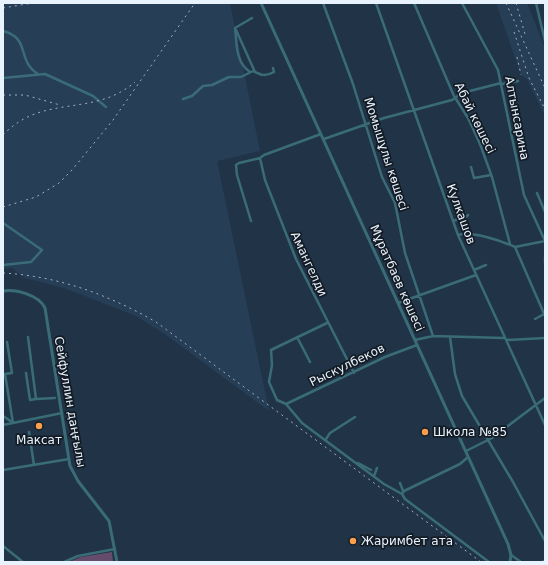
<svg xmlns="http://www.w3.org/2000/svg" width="548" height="565" font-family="'DejaVu Sans',sans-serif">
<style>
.built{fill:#263e56}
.green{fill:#654c6d}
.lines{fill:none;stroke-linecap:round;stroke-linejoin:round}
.minor{stroke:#3a6c78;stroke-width:2.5}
.tertiary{stroke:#3a6c78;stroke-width:3}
.rail{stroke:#a3b0be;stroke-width:1;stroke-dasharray:2 4;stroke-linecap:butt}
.poi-dot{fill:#fa9f4e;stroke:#131b24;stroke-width:1.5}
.labels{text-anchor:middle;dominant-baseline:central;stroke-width:3.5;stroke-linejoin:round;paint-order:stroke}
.street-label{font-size:12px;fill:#e9f3fd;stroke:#131b24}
.poi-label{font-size:12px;fill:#e9f3fd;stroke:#131b24;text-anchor:start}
</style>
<rect width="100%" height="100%" fill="#213447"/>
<path class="built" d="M 3,3 L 230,3 L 260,151 L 217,161 L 269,411 L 166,335 L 136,316 L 64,288 L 25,278 L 12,268 L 3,269 Z
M 496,3 L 527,3 L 545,48 L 545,116 L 527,79 L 521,75 Z"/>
<path class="green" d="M 112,552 L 113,562 L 69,562 L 81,557 Z"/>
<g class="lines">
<path class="minor" d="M 323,3 L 353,84 L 382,177 L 395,203 L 405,253 L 433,336
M 376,3 L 458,235 L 545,425
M 414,3 L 454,96 L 468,118 L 480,144 L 492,177 L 510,244
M 462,3 L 498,70 L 524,195 L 545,241
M 536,3 L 545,41
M 236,30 L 255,72
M 3,31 C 31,38 16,60 38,74
M 250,72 C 235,62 237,43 235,28 L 252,18
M 3,78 L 45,74 L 93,96 L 106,107
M 502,84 L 518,81
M 183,99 L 192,96 L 203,86 L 212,85 L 229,77 L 241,77 L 253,71 C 261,75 265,77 274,72 L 273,68
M 324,139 L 384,118 L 452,100 L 462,93 L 501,83
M 260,158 L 265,180 L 296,259 L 354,373
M 471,167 L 474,178 L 491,175
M 537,193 L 545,212
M 251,221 L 237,175 L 236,165 L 239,163 L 260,158 L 264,155 L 321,134
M 453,221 L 466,217 L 468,215
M 3,223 L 42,250 L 31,262 L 3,265
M 458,235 C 473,231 502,241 515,247 L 545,241
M 515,247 L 545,316
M 545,257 L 545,263
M 474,270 L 486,265
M 398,303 L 476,275
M 535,319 L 544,314
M 327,323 L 271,350 L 272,365 L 269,382 L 277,400 L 286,404 L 302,423 L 384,484 L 402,494
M 28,337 L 36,399 L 55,398
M 297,337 L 310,362
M 450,337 L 455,374 L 462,396 L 513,482 L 545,541
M 415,340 L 433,336 L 504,338
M 506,340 L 545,338
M 7,342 L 12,373 L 5,374 L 13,423
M 26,373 L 30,400 L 36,399
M 286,404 L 385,357 L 417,345
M 3,416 L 12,422
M 3,425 L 62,413
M 29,432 L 34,465
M 326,439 L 330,433 L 355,417
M 466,451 L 492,438 L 545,398
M 468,457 L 460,464 L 404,491 L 402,494 L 405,499 L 489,562
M 358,463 L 371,470
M 3,470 L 69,459
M 374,476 L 377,468
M 400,483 L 403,491
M 3,546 L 23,562
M 511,555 L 521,562
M 64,562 L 78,556 L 115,549
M 542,562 L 545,561"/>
<path class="tertiary" d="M 261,3 L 508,544 L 511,555 L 510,562
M 3,291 C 16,289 39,295 45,308 L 70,466 L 78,481 L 109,521 L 117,562"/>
<path class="rail" d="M 506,3 L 545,88
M 516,3 L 525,34
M 3,8 L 33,3
M 514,32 L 529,78 L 545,109
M 517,57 L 521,75
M 3,95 L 25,95 L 60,105
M 3,135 C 43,93 93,118 135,82
M 3,207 L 36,197 L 59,183 L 72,170 L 113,120 L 195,3
M 3,273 C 58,276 109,295 156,322 L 481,562"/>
</g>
<g class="poi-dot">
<circle cx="39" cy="426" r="4"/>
<circle cx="425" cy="432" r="4"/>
<circle cx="353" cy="541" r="4"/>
</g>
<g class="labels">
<g class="street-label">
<text transform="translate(475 118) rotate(64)">Абай көшесі</text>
<text transform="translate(517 118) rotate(79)">Алтынсарина</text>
<text transform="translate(386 154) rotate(72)">Момышұлы көшесі</text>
<text transform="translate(461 214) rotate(70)">Кулкашов</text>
<text transform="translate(309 264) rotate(65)">Амангелди</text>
<text transform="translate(397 278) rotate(66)">Мұратбаев көшесі</text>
<text transform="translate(347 365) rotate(-26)">Рыскулбеков</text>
<text transform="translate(70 402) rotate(80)">Сейфуллин даңғылы</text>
</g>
<g class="poi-label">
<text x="433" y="432">Школа №85</text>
<text x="39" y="440" text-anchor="middle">Максат</text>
<text x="361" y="541">Жаримбет ата</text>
</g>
</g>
<rect width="548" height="565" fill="none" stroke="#e9f3fd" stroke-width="8"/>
</svg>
